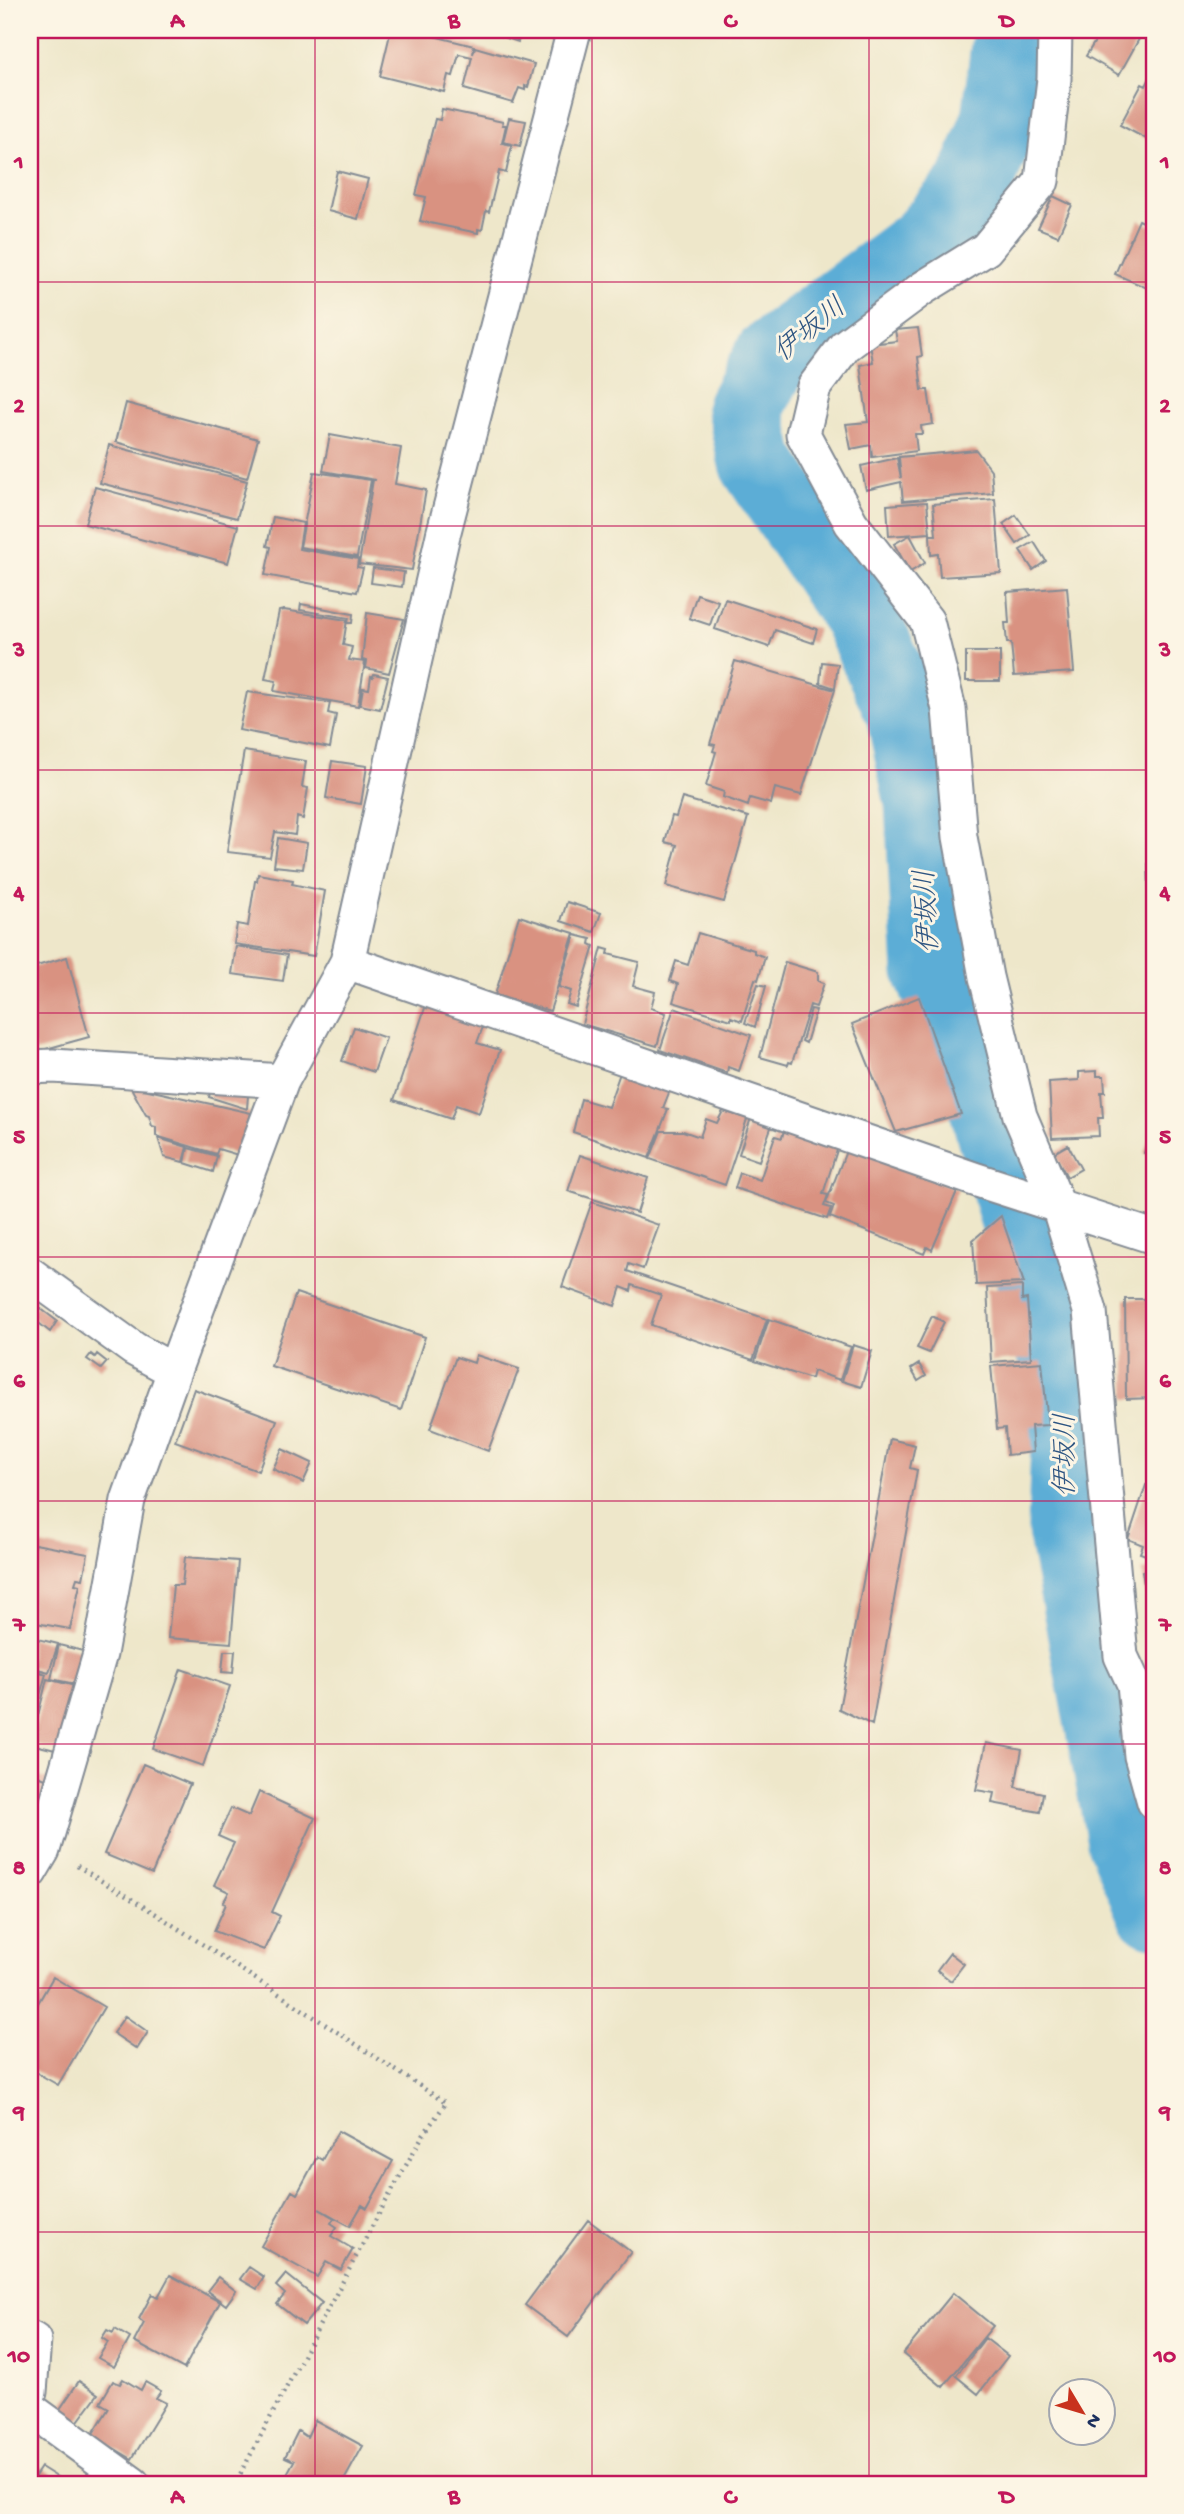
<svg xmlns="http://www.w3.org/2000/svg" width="1184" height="2514" font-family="'Gochi Hand','Klee One',sans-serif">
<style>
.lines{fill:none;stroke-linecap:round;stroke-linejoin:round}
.river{stroke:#5badd6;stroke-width:77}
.building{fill:#d99281}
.street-casing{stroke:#848b94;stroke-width:37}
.path{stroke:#848b94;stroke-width:4.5;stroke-dasharray:2 5;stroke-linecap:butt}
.street{stroke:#fff;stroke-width:33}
.grid{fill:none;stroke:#c2185b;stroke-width:2;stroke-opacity:0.55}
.labels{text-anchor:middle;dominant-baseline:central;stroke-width:6;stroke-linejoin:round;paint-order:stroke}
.water-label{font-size:28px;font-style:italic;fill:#2e5582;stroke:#fcf5e5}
.neatline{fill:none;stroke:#c2185b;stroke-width:2.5}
.grid-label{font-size:23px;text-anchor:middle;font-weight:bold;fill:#c2185b}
</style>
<rect width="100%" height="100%" fill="#fcf5e5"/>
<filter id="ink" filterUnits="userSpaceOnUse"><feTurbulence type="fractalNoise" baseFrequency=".0143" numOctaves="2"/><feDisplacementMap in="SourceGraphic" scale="14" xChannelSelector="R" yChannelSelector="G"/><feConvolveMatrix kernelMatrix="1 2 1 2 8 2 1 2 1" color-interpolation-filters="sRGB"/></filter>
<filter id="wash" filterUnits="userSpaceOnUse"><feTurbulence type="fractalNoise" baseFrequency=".00686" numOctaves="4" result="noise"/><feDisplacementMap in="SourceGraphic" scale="28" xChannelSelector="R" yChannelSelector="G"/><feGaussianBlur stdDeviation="1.57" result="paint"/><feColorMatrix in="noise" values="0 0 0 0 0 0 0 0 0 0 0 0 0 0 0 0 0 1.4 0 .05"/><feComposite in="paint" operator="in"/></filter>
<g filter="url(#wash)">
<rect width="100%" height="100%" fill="#eee7ca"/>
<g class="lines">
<path class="river" d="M 1011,30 L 1000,119 L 974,187 L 924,244 L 772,357 L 745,408 L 757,462 L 860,615 L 904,712 L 923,802 L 932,972 L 982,1087 L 1070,1408 L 1066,1529 L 1125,1840 L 1154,1909"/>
</g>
<g id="blocks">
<path class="building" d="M 391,30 L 409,30 L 474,46 L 473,54 L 475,47 L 534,64 L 528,87 L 525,86 L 525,90 L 519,88 L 513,103 L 464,89 L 472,57 L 459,54 L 453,76 L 448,75 L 444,92 L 380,76 Z
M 484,30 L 530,30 L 528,38 L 520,35 L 518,42 Z
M 1102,30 L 1144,30 L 1119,75 L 1086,56 Z
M 1154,70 L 1154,143 L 1120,125 L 1142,84 L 1146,86 Z
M 442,109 L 503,122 L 502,125 L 506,125 L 502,143 L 512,145 L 506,173 L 499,171 L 489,212 L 486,211 L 482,230 L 478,229 L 478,233 L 420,221 L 426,197 L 416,195 L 435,119 L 440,120 Z
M 509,118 L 526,121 L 520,146 L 503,142 Z
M 337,171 L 368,179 L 358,219 L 328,211 Z
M 1053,196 L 1072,205 L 1058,236 L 1038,228 Z
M 1139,220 L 1154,227 L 1154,291 L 1115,274 Z
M 918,328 L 922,356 L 918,357 L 922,390 L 928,390 L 933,424 L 921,426 L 922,434 L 915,434 L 917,451 L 872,457 L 871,445 L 851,449 L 846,424 L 868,422 L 860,365 L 873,362 L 870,344 L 897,341 L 895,330 Z
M 126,403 L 258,439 L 247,478 L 116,442 Z
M 330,435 L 401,448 L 395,484 L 426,490 L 412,570 L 359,564 L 373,480 L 376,480 L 323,471 Z
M 109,445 L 247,481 L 237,518 L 100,483 Z
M 976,450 L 991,470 L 993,493 L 903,501 L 901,482 L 866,490 L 861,466 L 897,458 L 901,478 L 899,457 Z
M 314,472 L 371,480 L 357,557 L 300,547 Z
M 95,487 L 238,526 L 228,563 L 85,524 Z
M 995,499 L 1001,573 L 940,577 L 938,554 L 931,555 L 930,535 L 936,535 L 933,504 Z
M 927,502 L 930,533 L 889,536 L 887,505 Z
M 1016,515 L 1030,535 L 1017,544 L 1003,524 Z
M 273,517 L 303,523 L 299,549 L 358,559 L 357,567 L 363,568 L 357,592 L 265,575 L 271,547 L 267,546 Z
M 910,535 L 925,563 L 910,572 L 894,544 Z
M 1034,542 L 1046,561 L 1033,570 L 1020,550 Z
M 373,568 L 404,572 L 402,587 L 371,583 Z
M 1067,587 L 1074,672 L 1014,676 L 1011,643 L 1007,643 L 1005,623 L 1009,623 L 1007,592 Z
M 697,594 L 718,601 L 710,625 L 689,618 Z
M 725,599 L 817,629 L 813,643 L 775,630 L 769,647 L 715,629 Z
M 301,604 L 353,614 L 352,623 L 348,623 L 349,618 L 300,610 Z
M 284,610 L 347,620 L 343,645 L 352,647 L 349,660 L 365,662 L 358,706 L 274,691 L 276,681 L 265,679 L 279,611 Z
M 367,613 L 404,619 L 389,673 L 366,668 L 367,661 L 362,660 Z
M 966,652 L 1000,652 L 1000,681 L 966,681 Z
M 735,661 L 835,690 L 801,795 L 775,788 L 771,804 L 750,798 L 748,806 L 723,797 L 724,792 L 706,786 L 716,752 L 713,751 L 715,745 L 710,744 Z
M 822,662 L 838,664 L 835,688 L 820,683 Z
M 374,674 L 388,677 L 380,709 L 360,705 L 363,688 L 369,689 L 371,676 L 373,677 Z
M 247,692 L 330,703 L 328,713 L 336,715 L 330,748 L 239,730 Z
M 244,751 L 306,761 L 302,787 L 308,788 L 303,819 L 297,817 L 295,835 L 275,832 L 270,857 L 227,852 Z
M 332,761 L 367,766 L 361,804 L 326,798 Z
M 682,798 L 748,817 L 724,902 L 666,886 L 677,845 L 665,842 L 672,816 L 676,817 Z
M 278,838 L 307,843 L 303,869 L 274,866 Z
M 1154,858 L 1154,892 L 1149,892 L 1148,859 Z
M 258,874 L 293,880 L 292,884 L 325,891 L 314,956 L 234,944 L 237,924 L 248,926 L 255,881 L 257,881 Z
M 567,902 L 601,913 L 594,932 L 561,921 Z
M 519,916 L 574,933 L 550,1011 L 495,995 Z
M 698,933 L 754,950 L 754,953 L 765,957 L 758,980 L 755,979 L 742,1021 L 731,1017 L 731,1020 L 673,1002 L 678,984 L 670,981 L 676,961 L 688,965 Z
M 575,935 L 591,939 L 590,944 L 594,946 L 576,1007 L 567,1004 L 571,991 L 559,987 Z
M 236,946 L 287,955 L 283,981 L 232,974 Z
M 602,948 L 609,950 L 608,954 L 639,962 L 633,986 L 655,992 L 651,1008 L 666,1013 L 657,1046 L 582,1024 Z
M 67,957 L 89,1037 L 35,1052 L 30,1034 L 30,968 Z
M 785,962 L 818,972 L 818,981 L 824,983 L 816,1007 L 810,1005 L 792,1063 L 789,1062 L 788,1065 L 760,1057 Z
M 758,984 L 766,986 L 755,1027 L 745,1023 Z
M 919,997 L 961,1114 L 896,1132 L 852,1024 Z
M 426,1005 L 484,1024 L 477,1043 L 500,1050 L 479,1113 L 456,1105 L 451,1119 L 394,1100 Z
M 674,1008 L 751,1035 L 739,1071 L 728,1067 L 727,1073 L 660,1050 Z
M 811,1009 L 816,1010 L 806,1043 L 802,1041 Z
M 354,1027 L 386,1038 L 374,1072 L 342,1061 Z
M 1097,1071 L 1097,1076 L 1104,1076 L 1105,1092 L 1101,1092 L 1103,1118 L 1098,1118 L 1099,1136 L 1052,1138 L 1049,1082 L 1079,1080 L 1079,1072 Z
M 620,1073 L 670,1090 L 663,1108 L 668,1109 L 649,1158 L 573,1132 L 581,1099 L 608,1107 Z
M 130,1086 L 251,1113 L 238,1155 L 218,1149 L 216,1154 L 156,1136 L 156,1127 L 152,1126 L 149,1116 L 146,1115 Z
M 210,1092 L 248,1095 L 247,1109 L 209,1097 Z
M 723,1111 L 742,1117 L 744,1111 L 749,1113 L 725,1185 L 650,1159 L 661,1131 L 683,1131 L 700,1137 L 706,1119 L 717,1123 Z
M 752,1115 L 773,1122 L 759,1161 L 739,1154 Z
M 784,1130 L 838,1147 L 823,1194 L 828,1195 L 824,1206 L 831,1208 L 827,1219 L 735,1188 L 740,1173 L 760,1180 L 775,1136 L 782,1138 Z
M 1152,1131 L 1154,1132 L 1154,1157 L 1144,1153 Z
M 158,1138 L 187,1147 L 183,1162 L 164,1157 Z
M 1068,1145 L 1081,1169 L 1067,1177 L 1054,1153 Z
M 848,1146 L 958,1189 L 932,1250 L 927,1247 L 924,1254 L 830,1217 L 834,1206 L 826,1203 Z
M 188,1148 L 217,1156 L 213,1172 L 185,1163 Z
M 580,1155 L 648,1178 L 637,1213 L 568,1191 Z
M 592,1202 L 659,1225 L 643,1269 L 629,1264 L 627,1271 L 767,1319 L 753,1360 L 651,1325 L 661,1295 L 632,1285 L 631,1291 L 621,1287 L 615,1306 L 562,1287 Z
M 1001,1216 L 1024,1283 L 976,1285 L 973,1240 Z
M 1022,1286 L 1022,1300 L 1027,1299 L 1031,1359 L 991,1362 L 987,1288 Z
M 296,1293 L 425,1337 L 401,1410 L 271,1366 Z
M 1125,1299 L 1154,1299 L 1154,1398 L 1126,1399 Z
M 36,1305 L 57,1321 L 50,1332 L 30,1316 Z
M 932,1316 L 944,1322 L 929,1353 L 917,1348 Z
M 769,1319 L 851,1347 L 840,1380 L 813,1371 L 811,1379 L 755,1361 Z
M 853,1345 L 872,1351 L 861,1387 L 842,1381 Z
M 91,1354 L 95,1357 L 97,1354 L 107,1362 L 101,1369 L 87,1359 Z
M 476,1355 L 519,1369 L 488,1451 L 430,1429 L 456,1357 L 474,1363 Z
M 1042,1362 L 1048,1425 L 1031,1426 L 1033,1452 L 1007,1455 L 1005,1428 L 997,1429 L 991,1366 Z
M 919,1364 L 926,1376 L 918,1381 L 911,1369 Z
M 194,1389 L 277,1420 L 258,1471 L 175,1441 Z
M 890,1439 L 915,1445 L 910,1468 L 917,1470 L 872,1725 L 839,1709 Z
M 282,1449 L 312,1463 L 303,1483 L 273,1469 Z
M 1146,1485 L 1154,1488 L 1154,1558 L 1140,1553 L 1143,1545 L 1128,1539 Z
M 35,1544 L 88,1554 L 83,1579 L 77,1578 L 75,1584 L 80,1585 L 70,1629 L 30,1622 L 30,1547 L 34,1547 Z
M 185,1557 L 238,1561 L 231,1643 L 168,1638 L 173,1585 L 182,1585 Z
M 1154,1569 L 1154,1607 L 1148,1608 L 1142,1571 Z
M 30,1637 L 58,1644 L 49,1672 L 30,1667 Z
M 59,1645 L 83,1651 L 75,1684 L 51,1679 Z
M 224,1651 L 235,1651 L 233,1673 L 222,1672 Z
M 30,1669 L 46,1674 L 30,1730 Z
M 181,1669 L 230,1686 L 203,1766 L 153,1749 Z
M 47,1679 L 75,1686 L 59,1751 L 31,1744 Z
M 986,1743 L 1022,1750 L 1015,1787 L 1043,1793 L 1040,1812 L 992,1803 L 994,1793 L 976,1790 Z
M 143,1764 L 190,1784 L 152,1874 L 104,1854 Z
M 30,1773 L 51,1781 L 38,1812 L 30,1810 Z
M 259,1792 L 315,1818 L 272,1912 L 280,1916 L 264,1950 L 214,1931 L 226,1904 L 223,1903 L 229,1892 L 214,1885 L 234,1843 L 218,1836 L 231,1808 L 249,1816 Z
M 950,1953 L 964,1964 L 951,1981 L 937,1970 Z
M 53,1977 L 104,2007 L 58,2085 L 30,2069 L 30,2010 L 33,2012 Z
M 125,2016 L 148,2032 L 137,2049 L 113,2033 Z
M 338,2131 L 393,2161 L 367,2208 L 362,2205 L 350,2226 L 319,2209 L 334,2218 L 331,2223 L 337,2227 L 331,2236 L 353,2249 L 341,2270 L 326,2262 L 317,2277 L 261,2246 L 292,2191 L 297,2194 L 317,2157 L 322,2160 Z
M 588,2220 L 631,2252 L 568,2337 L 525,2305 Z
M 249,2267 L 264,2277 L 257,2289 L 240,2279 Z
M 286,2274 L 322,2303 L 304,2325 L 277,2304 L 285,2294 L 276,2286 Z
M 170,2275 L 220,2302 L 184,2369 L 134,2342 L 144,2323 L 139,2319 L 152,2294 L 158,2297 Z
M 218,2277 L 236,2291 L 226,2305 L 207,2291 Z
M 953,2293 L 993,2326 L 943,2387 L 903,2354 Z
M 115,2329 L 130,2338 L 114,2367 L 98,2358 L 108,2342 L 102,2338 L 107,2330 L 113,2333 Z
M 985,2338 L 1008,2356 L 978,2394 L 956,2376 Z
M 123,2379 L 141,2390 L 145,2382 L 161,2391 L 156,2398 L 166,2403 L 132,2459 L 92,2435 L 109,2408 L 100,2403 L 113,2381 L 120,2384 Z
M 79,2381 L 98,2394 L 76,2424 L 58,2412 Z
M 315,2420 L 363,2446 L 342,2484 L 289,2484 L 283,2481 L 294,2461 L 285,2457 L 298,2431 L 307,2437 Z
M 41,2467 L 68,2484 L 30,2484 Z"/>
</g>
</g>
<g filter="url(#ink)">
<use href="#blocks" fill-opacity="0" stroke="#848b94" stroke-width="2"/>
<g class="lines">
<g class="street-casing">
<path id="street" d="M 1055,30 L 1054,79 L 1042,181 L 986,249 L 923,288 L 845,346 L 814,387 L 803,434 L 851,523 L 927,621 L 949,709 L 960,837 L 986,977 L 1020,1116 L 1058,1205 L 1090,1311 L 1121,1656 L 1134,1684 L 1141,1756 L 1154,1802
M 347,962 L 974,1179 L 1154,1237
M 30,1067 L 53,1066 L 282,1081
M 30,1274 L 134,1349 L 174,1371
M 30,1872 L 43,1850 L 100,1654 L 128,1500 L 174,1371 L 282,1081 L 347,962 L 443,535 L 574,30
M 30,2338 L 34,2340 L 30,2392
M 30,2409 L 133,2484"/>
</g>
<path class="path" d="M 77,1866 L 156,1914 L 446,2103 L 423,2135 L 376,2219 L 235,2484"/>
<use href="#street" class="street"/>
</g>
</g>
<path class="grid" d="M 315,30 L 315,2484M 592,30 L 592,2484M 869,30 L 869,2484M 30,282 L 1154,282M 30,526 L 1154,526M 30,770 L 1154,770M 30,1013 L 1154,1013M 30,1257 L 1154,1257M 30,1501 L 1154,1501M 30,1744 L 1154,1744M 30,1988 L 1154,1988M 30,2232 L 1154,2232"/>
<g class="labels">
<g class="water-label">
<text transform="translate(811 331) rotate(-39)">伊坂川</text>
<text transform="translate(929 911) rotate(-93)">伊坂川</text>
<text transform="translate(1067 1455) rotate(-90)">伊坂川</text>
</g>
</g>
<rect width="1184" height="2514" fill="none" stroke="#fcf5e5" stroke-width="77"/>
<g transform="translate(1082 2412) rotate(128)"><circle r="33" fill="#fcf5e5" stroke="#a2a6af" stroke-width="2"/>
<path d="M0-5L12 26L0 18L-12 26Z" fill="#c8321e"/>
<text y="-10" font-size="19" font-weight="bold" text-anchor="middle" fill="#1b2f5e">N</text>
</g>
<rect x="38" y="38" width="1108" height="2438" class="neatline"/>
<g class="grid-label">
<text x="177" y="27">A</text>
<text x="454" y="27">B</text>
<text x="730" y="27">C</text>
<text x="1007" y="27">D</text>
<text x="19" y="168">1</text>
<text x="1165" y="168">1</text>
<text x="19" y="412">2</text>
<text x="1165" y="412">2</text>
<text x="19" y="656">3</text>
<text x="1165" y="656">3</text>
<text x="19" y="899">4</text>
<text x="1165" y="899">4</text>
<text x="19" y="1143">5</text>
<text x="1165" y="1143">5</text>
<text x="19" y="1387">6</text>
<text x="1165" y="1387">6</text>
<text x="19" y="1631">7</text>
<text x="1165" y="1631">7</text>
<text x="19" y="1874">8</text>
<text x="1165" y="1874">8</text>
<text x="19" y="2118">9</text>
<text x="1165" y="2118">9</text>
<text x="19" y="2362">10</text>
<text x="1165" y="2362">10</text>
<text x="177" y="2503">A</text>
<text x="454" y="2503">B</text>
<text x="730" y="2503">C</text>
<text x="1007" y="2503">D</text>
</g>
</svg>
